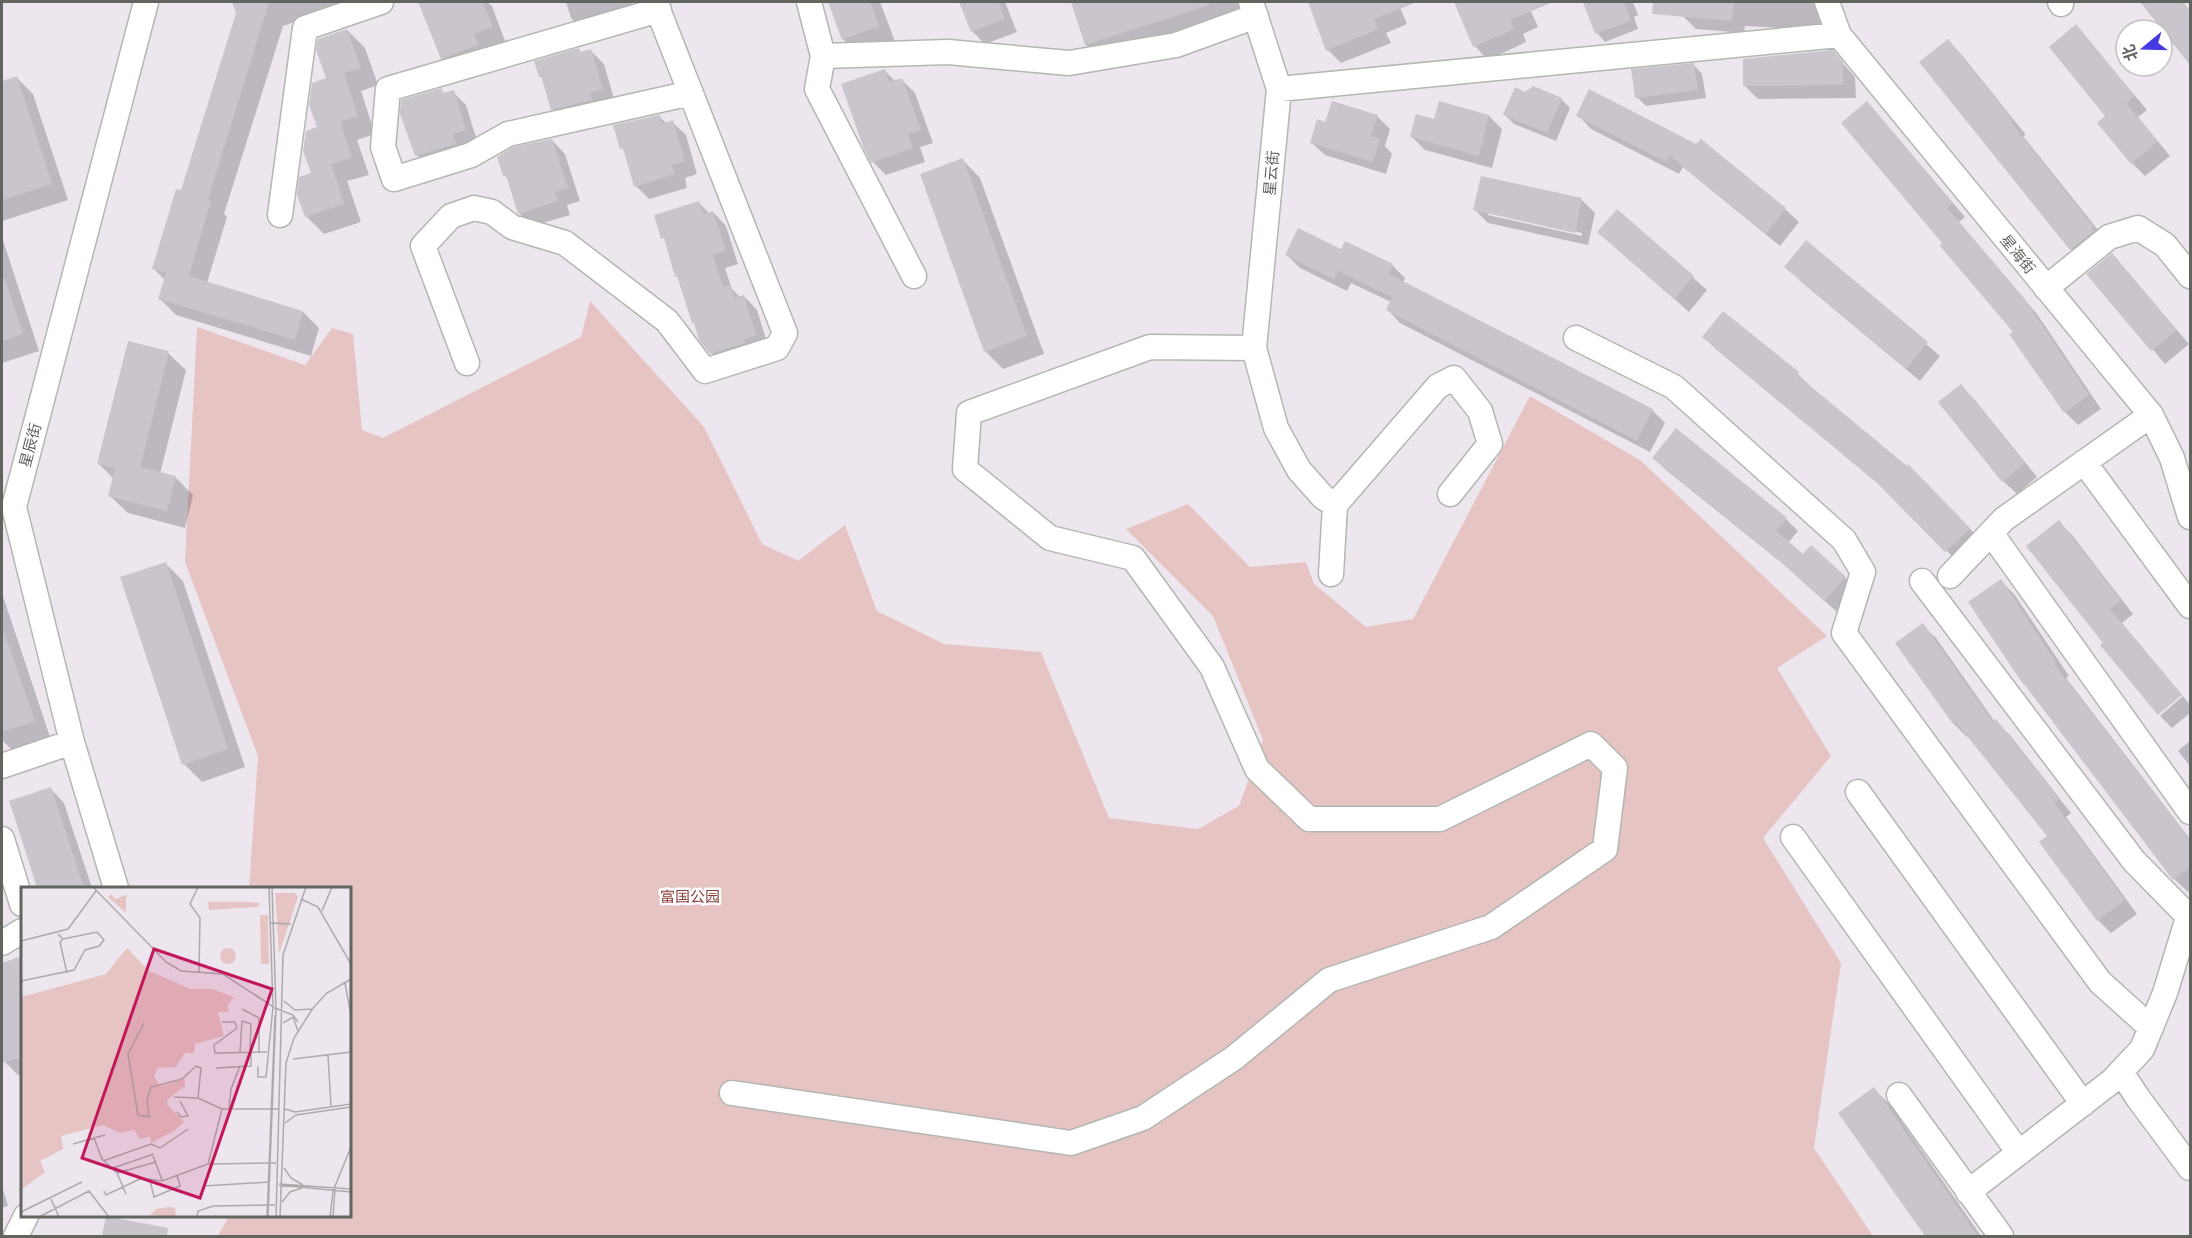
<svg xmlns="http://www.w3.org/2000/svg" width="2192" height="1238" font-family="'Asap Condensed','Noto Sans SC',sans-serif">
<style>
.green{fill:#e5c4c3}
.shadow{fill:#0003;fill-rule:evenodd}
.building{fill:#cac4cc}
.lines{fill:none;stroke-linecap:round;stroke-linejoin:round}
.minor-casing{stroke:#b3b7b1;stroke-width:27}
.minor{stroke:#fff;stroke-width:24}
.labels{text-anchor:middle;dominant-baseline:central;stroke-width:5;stroke-linejoin:round;paint-order:stroke}
.street-label{font-size:15px;fill:#61655d;stroke:#fff}
.park-label{font-size:15px;fill:#883e3a;stroke:#fff}
.inset-road{fill:none;stroke:#adaaac;stroke-width:1.5}
.view{fill:#c2185b;fill-opacity:0.15;stroke:#c2185b;stroke-width:3}
.inset-edge{fill:none;stroke:#61655d;stroke-width:3}
</style>
<rect width="100%" height="100%" fill="#ede6ef"/>
<path class="green" d="M 590,301 L 704,427 L 762,544 L 798,561 L 845,525 L 877,611 L 944,644 L 1041,652 L 1109,818 L 1198,829 L 1239,806 L 1263,740 L 1213,616 L 1126,529 L 1188,504 L 1250,567 L 1306,562 L 1314,584 L 1366,627 L 1413,619 L 1530,396 L 1640,460 L 1827,636 L 1777,668 L 1831,756 L 1763,838 L 1841,963 L 1814,1148 L 1873,1236 L 218,1236 L 229,1216 L 350,1216 L 350,888 L 249,888 L 258,756 L 185,562 L 197,327 L 305,365 L 332,328 L 353,334 L 362,430 L 383,438 L 581,337 Z"/>
<path class="shadow" d="M 234,2 L 350,2 L 283,26 L 224,214 L 227,217 L 207,283 L 303,312 L 319,328 L 311,356 L 176,315 L 159,298 L 165,280 L 154,269 L 182,192 L 238,13 Z
M 430,2 L 487,2 L 492,6 L 505,41 L 487,48 L 456,71 L 442,58 L 421,5 Z
M 566,2 L 631,2 L 633,6 L 584,31 L 571,18 Z
M 829,2 L 880,2 L 896,44 L 861,57 L 843,39 Z
M 960,2 L 1005,2 L 1017,32 L 985,44 L 972,31 Z
M 1072,2 L 1246,2 L 1251,15 L 1104,62 L 1086,45 Z
M 1309,2 L 1398,2 L 1407,24 L 1386,33 L 1391,43 L 1341,63 L 1328,50 Z
M 1455,2 L 1527,2 L 1538,27 L 1523,34 L 1526,42 L 1488,60 L 1475,46 Z
M 1585,2 L 1633,2 L 1638,15 L 1634,17 L 1638,29 L 1605,42 L 1597,33 Z
M 1685,2 L 1831,2 L 1828,26 L 1816,30 L 1745,26 L 1744,33 L 1696,29 L 1683,16 Z
M 2142,2 L 2183,2 L 2190,11 L 2190,62 Z
M 2076,26 L 2147,110 L 2138,117 L 2170,156 L 2145,176 L 2132,163 L 2107,116 Z
M 347,30 L 365,48 L 378,85 L 361,91 L 375,134 L 357,140 L 369,175 L 347,181 L 361,222 L 324,234 L 306,216 L 319,128 L 328,78 Z
M 1948,41 L 1961,54 L 2026,135 L 2023,136 L 2106,240 L 2084,262 L 2071,249 L 1921,62 Z
M 579,50 L 582,53 L 590,50 L 604,64 L 615,102 L 566,122 L 552,109 L 544,80 L 540,76 Z
M 1832,51 L 1855,77 L 1856,98 L 1758,99 L 1745,86 Z
M 1694,65 L 1702,74 L 1706,98 L 1646,106 L 1637,97 Z
M 884,70 L 896,82 L 902,80 L 915,93 L 933,143 L 920,147 L 925,162 L 886,175 L 873,162 Z
M 17,78 L 33,94 L 68,200 L 2,221 L 2,83 Z
M 441,90 L 445,94 L 453,92 L 466,105 L 478,144 L 430,169 L 417,155 Z
M 1526,93 L 1561,99 L 1570,108 L 1556,141 L 1514,124 L 1505,115 Z
M 1867,103 L 1965,217 L 1959,222 L 2037,314 L 2101,409 L 2078,425 L 2065,412 L 2015,332 L 1944,244 Z
M 1578,115 L 1696,146 L 1701,141 L 1785,209 L 1799,222 L 1780,246 L 1683,167 L 1679,174 L 1591,129 Z
M 659,116 L 667,124 L 672,122 L 686,135 L 697,174 L 685,178 L 687,188 L 649,199 L 636,186 L 626,152 L 622,148 Z
M 1377,116 L 1390,129 L 1385,146 L 1392,154 L 1386,174 L 1325,155 L 1311,142 L 1326,124 Z
M 1489,116 L 1502,129 L 1492,168 L 1425,150 L 1412,137 Z
M 552,140 L 565,154 L 580,201 L 567,205 L 570,215 L 533,226 L 519,213 L 508,179 L 504,175 Z
M 963,160 L 980,178 L 1044,354 L 1003,369 L 985,351 Z
M 1582,200 L 1595,213 L 1588,245 L 1488,223 L 1475,210 ZM 1488,212 L 1582,233 L 1582,236 L 1488,215 Z
M 699,203 L 709,213 L 713,212 L 726,226 L 738,264 L 725,268 L 732,289 L 740,297 L 744,296 L 757,310 L 769,349 L 725,367 L 711,353 Z
M 1617,211 L 1707,290 L 1689,312 L 1599,232 Z
M 2,237 L 39,351 L 2,363 Z
M 1806,242 L 1940,356 L 1920,381 L 1799,280 Z
M 1346,243 L 1393,266 L 1405,278 L 1403,283 L 1652,410 L 1665,423 L 1650,452 L 1400,323 L 1388,310 L 1391,302 L 1351,283 L 1347,291 L 1300,268 L 1287,255 L 1342,251 Z
M 2112,255 L 2189,344 L 2165,364 L 2089,274 Z
M 1723,313 L 1798,374 L 1811,387 L 1810,388 L 1907,468 L 1908,466 L 1983,542 L 1960,564 L 1891,494 L 1717,350 L 1704,337 Z
M 168,353 L 186,370 L 160,474 L 175,477 L 193,495 L 185,528 L 128,513 L 110,496 L 114,479 L 98,463 Z
M 1961,386 L 1974,399 L 2037,477 L 2017,494 L 2003,481 Z
M 1654,458 L 1786,519 L 1798,531 L 1788,543 L 1803,556 L 1845,578 L 1857,590 L 1837,612 L 1787,567 L 1666,470 Z
M 2058,522 L 2072,535 L 2133,614 L 2122,623 L 2181,694 L 2158,713 L 2105,643 Z
M 165,563 L 183,581 L 245,767 L 202,782 L 184,764 Z
M 2001,581 L 2014,594 L 2069,676 L 2066,678 L 2190,839 L 2190,890 L 2188,892 L 2174,879 Z
M 2,593 L 50,737 L 12,750 L 2,740 Z
M 1922,625 L 1936,638 L 1995,722 L 2009,734 L 2071,813 L 2066,817 L 2137,914 L 2111,933 L 2098,920 L 2049,836 L 1969,736 L 1967,737 L 1954,724 L 1897,643 Z
M 2183,696 L 2190,705 L 2190,713 L 2172,728 L 2160,716 Z
M 2190,741 L 2190,766 L 2178,751 Z
M 51,789 L 64,803 L 92,888 L 39,888 L 11,802 Z
M 19,959 L 22,962 L 22,1074 L 18,1075 L 5,1062 L 2,1050 L 2,964 Z
M 1874,1089 L 1890,1105 L 1981,1236 L 1928,1236 L 1840,1113 Z
M 2,1186 L 8,1206 L 2,1208 Z
M 107,1217 L 153,1227 L 163,1236 L 103,1236 Z"/>
<path class="building" d="M 232,2 L 269,2 L 208,199 L 211,200 L 189,276 L 303,311 L 295,340 L 158,299 L 166,273 L 152,269 L 176,189 L 181,190 L 236,13 Z
M 418,2 L 483,2 L 493,27 L 474,34 L 478,45 L 441,59 Z
M 828,2 L 870,2 L 879,26 L 842,40 Z
M 959,2 L 998,2 L 1005,19 L 971,32 Z
M 1071,2 L 1208,2 L 1209,5 L 1085,45 Z
M 1308,2 L 1417,2 L 1374,19 L 1378,29 L 1326,51 Z
M 1454,2 L 1553,2 L 1510,20 L 1514,29 L 1473,47 Z
M 1583,2 L 1624,2 L 1631,21 L 1595,34 Z
M 1653,2 L 1734,2 L 1732,21 L 1652,14 Z
M 2140,2 L 2182,2 L 2190,12 L 2190,65 Z
M 2076,24 L 2135,96 L 2126,103 L 2158,141 L 2131,164 L 2097,123 L 2105,116 L 2049,47 Z
M 347,29 L 361,68 L 344,73 L 358,116 L 340,122 L 352,157 L 331,164 L 344,204 L 305,217 L 297,195 L 299,177 L 311,173 L 303,151 L 306,131 L 317,127 L 309,105 L 312,83 L 326,78 L 316,50 L 318,39 Z
M 1948,39 L 2014,121 L 2011,122 L 2093,226 L 2092,228 L 2094,231 L 2070,250 L 1919,62 Z
M 579,48 L 580,52 L 591,49 L 603,89 L 590,93 L 592,100 L 551,110 L 541,76 L 539,77 L 534,61 Z
M 1833,50 L 1843,62 L 1843,85 L 1743,86 L 1743,59 Z
M 1694,63 L 1698,90 L 1635,98 L 1631,69 Z
M 885,69 L 889,82 L 902,78 L 921,130 L 908,134 L 913,148 L 871,163 L 864,149 L 841,84 Z
M 17,76 L 52,184 L 2,200 L 2,81 Z
M 1533,86 L 1562,98 L 1547,133 L 1503,115 L 1515,87 L 1525,92 Z
M 442,88 L 443,93 L 454,90 L 466,130 L 453,134 L 456,144 L 415,156 L 400,114 L 401,100 Z
M 1589,89 L 1696,144 L 1701,139 L 1786,208 L 1766,234 L 1669,155 L 1666,162 L 1576,116 Z
M 1332,101 L 1378,115 L 1371,136 L 1380,139 L 1373,162 L 1310,143 L 1317,119 L 1325,122 Z
M 1439,101 L 1489,115 L 1479,156 L 1410,137 L 1416,114 L 1434,119 Z
M 1867,101 L 1953,203 L 1947,208 L 2024,298 L 2089,395 L 2064,413 L 2009,334 L 2013,332 L 1940,246 L 1942,243 L 1841,123 Z
M 660,115 L 662,124 L 673,120 L 685,161 L 672,165 L 675,174 L 634,187 L 623,148 L 620,149 L 613,125 Z
M 552,139 L 568,188 L 555,192 L 558,201 L 518,214 L 506,175 L 503,176 L 497,157 L 513,147 Z
M 963,158 L 1027,336 L 984,352 L 920,174 Z
M 1481,176 L 1582,198 L 1575,233 L 1473,210 Z
M 699,201 L 703,214 L 713,211 L 726,251 L 713,255 L 723,287 L 730,285 L 734,298 L 744,295 L 756,335 L 744,339 L 745,343 L 710,354 L 699,340 L 694,323 L 692,323 L 677,276 L 675,277 L 664,238 L 661,239 L 654,215 Z
M 1617,209 L 1694,276 L 1674,299 L 1597,232 Z
M 1298,228 L 1341,249 L 1345,241 L 1393,264 L 1389,274 L 1653,409 L 1637,441 L 1386,310 L 1392,297 L 1338,271 L 1334,279 L 1285,255 Z
M 1806,240 L 1928,342 L 1906,369 L 1784,267 Z
M 2112,253 L 2177,330 L 2151,351 L 2086,274 Z
M 2,279 L 5,279 L 23,334 L 2,341 Z
M 1723,311 L 1799,372 L 1797,375 L 1907,466 L 1908,464 L 1970,528 L 1945,552 L 1877,483 L 1702,337 Z
M 128,341 L 169,351 L 140,467 L 176,476 L 167,511 L 108,496 L 115,468 L 97,464 Z
M 1961,384 L 2025,463 L 2002,482 L 1938,402 Z
M 1676,428 L 1787,518 L 1776,531 L 1803,554 L 1811,545 L 1846,577 L 1824,601 L 1773,555 L 1652,458 Z
M 2059,520 L 2121,600 L 2110,609 L 2182,695 L 2158,715 L 2100,645 L 2103,643 L 2026,546 Z
M 166,562 L 228,749 L 182,765 L 120,577 Z
M 2001,579 L 2056,662 L 2054,664 L 2190,840 L 2190,867 L 2173,880 L 2024,684 L 2023,684 L 1968,602 Z
M 1923,623 L 1993,722 L 1996,719 L 2059,799 L 2054,803 L 2125,900 L 2097,921 L 2039,842 L 2047,836 L 1956,722 L 1953,724 L 1895,643 Z
M 4,632 L 35,721 L 2,732 L 2,633 Z
M 51,787 L 84,888 L 37,888 L 19,831 L 9,801 Z
M 19,957 L 22,967 L 22,1057 L 2,1063 L 2,963 Z
M 1874,1087 L 1957,1206 L 1978,1236 L 1925,1236 L 1838,1113 Z
M 106,1216 L 168,1228 L 167,1236 L 102,1236 Z"/>
<g class="lines">
<g class="minor-casing">
<path id="minor" d="M 809,2 L 823,56 L 817,89 L 914,276
M 1251,2 L 1279,89 L 1254,348 L 1276,428 L 1299,470 L 1323,497 L 1335,505 L 1331,574
M 1827,2 L 1839,35 L 2151,415 L 2172,458 L 2190,517
M 2060,2 L 2061,4
M 659,10 L 388,89 L 383,147 L 394,179 L 471,155 L 508,134 L 691,93
M 823,56 L 948,52 L 1069,63 L 1176,45 L 1256,16
M 1279,89 L 1839,35
M 280,215 L 305,28 L 381,2
M 2046,288 L 2109,237 L 2138,228 L 2165,245 L 2190,276
M 1576,338 L 1674,387 L 1844,540 L 1863,572 L 1844,633 L 2100,982 L 2151,1028
M 467,363 L 423,246 L 451,216 L 474,208 L 492,212 L 512,227 L 565,243 L 667,321 L 705,371 L 777,348 L 785,333 L 655,2
M 2084,462 L 2190,606
M 1335,505 L 1438,386 L 1454,378 L 1480,411 L 1490,444 L 1450,494
M 1991,533 L 2190,812
M 1950,576 L 2004,519 L 2151,415
M 1922,581 L 2134,861 L 2188,916
M 2,766 L 72,742
M 1858,792 L 2083,1104
M 1793,837 L 2019,1153
M 2,839 L 22,904
M 116,888 L 72,742 L 14,507 L 146,2
M 2,943 L 22,931
M 2121,1072 L 2138,1098 L 2190,1168
M 732,1093 L 1071,1143 L 1143,1118 L 1234,1058 L 1329,980 L 1491,927 L 1605,849 L 1615,768 L 1591,744 L 1440,819 L 1309,819 L 1257,769 L 1212,667 L 1133,558 L 1050,538 L 965,469 L 969,413 L 1150,347 L 1254,348
M 1899,1095 L 2001,1236
M 1968,1192 L 2112,1081 L 2142,1049 L 2165,993 L 2190,911
M 16,1236 L 26,1216"/>
</g>
<use href="#minor" class="minor"/>
</g>
<g class="labels">
<g class="street-label">
<text transform="translate(1271 173) rotate(-85)">星云街</text>
<text transform="translate(2018 254) rotate(51)">星海街</text>
<text transform="translate(30 445) rotate(-75)">星辰街</text>
</g>
<g class="park-label">
<text x="690" y="896">富国公园</text>
</g>
</g>
<g transform="translate(21 887)">
<rect width="330" height="330" fill="#ede6ef"/>
<path d="M 254,6 L 274,6 L 277,10 L 258,67 ZM 90,7 L 94,12 L 105,8 L 105,26 L 87,10 ZM 187,15 L 228,15 L 238,16 L 237,20 L 188,23 ZM 239,28 L 247,28 L 248,77 L 240,77 ZM 106,61 L 128,84 L 170,102 L 191,102 L 213,110 L 206,119 L 208,125 L 197,125 L 203,149 L 174,157 L 173,166 L 164,166 L 155,180 L 137,181 L 133,189 L 139,199 L 164,192 L 164,199 L 147,212 L 146,217 L 163,235 L 153,244 L 130,256 L 129,250 L 119,252 L 113,243 L 99,246 L 82,238 L 40,249 L 42,262 L 19,274 L 24,285 L 0,303 L 0,110 L 85,87 ZM199 69a8 8 0 1 1 16 0a8 8 0 1 1-16 0ZM 148,320 L 154,321 L 155,330 L 129,328 L 135,322 Z" fill="#e5c4c3"/>
<path class="inset-road" d="M 72,0 L 145,75 L 160,84 L 202,87 L 254,121 L 272,128 L 277,135M 177,0 L 169,17 L 179,31 L 178,85M 280,12 L 297,20 L 330,77M 301,24 L 311,0M 250,36 L 270,37M 42,52 L 39,55 L 46,86M 0,54 L 47,42 L 75,4M 0,94 L 53,83 L 64,63 L 78,59 L 83,53 L 76,45 L 42,52 L 37,47M 324,96 L 330,128M 263,114 L 274,123 L 291,122M 292,121 L 306,106 L 330,92M 221,122 L 238,131 L 238,165M 201,135 L 214,135 L 216,141 L 193,158 L 194,166 L 246,165M 123,136 L 107,167 L 117,228 L 128,230 L 126,213 L 130,200 L 161,192 L 175,179 L 180,181 L 177,211M 262,136 L 272,130 L 277,144M 219,165 L 221,134 L 230,137 L 229,165M 307,168 L 310,219M 272,172 L 330,165M 237,179 L 237,190 L 245,190 L 252,120 L 248,0M 195,181 L 230,179 L 230,165M 153,210 L 177,211 L 201,222 L 258,222M 208,222 L 210,202 L 219,179M 264,222 L 274,225 L 330,217M 156,225 L 160,230 L 167,229 L 159,214M 264,236 L 275,228 L 330,220M 73,251 L 81,272 L 96,286 L 105,307M 52,257 L 84,248M 132,269 L 141,293M 82,274 L 130,257 L 139,261 L 167,242M 187,277 L 201,222M 92,281 L 133,267M 263,281 L 270,291 L 282,298M 96,286 L 135,275M 129,294 L 133,310 L 159,299 L 156,288M 258,297 L 330,302M 258,298 L 330,305M 183,299 L 248,295M 83,304 L 85,308 L 121,291 L 141,294 L 187,277 L 255,276M 29,310 L 38,330M 261,315 L 269,305 L 281,301M 0,325 L 61,295M 18,330 L 68,304 L 88,330M 176,330 L 177,324 L 192,319 L 254,318M 246,330 L 254,128M 247,330 L 255,122 L 251,0M 255,330 L 262,68 L 285,0M 259,330 L 265,176 L 273,151 L 292,121M 309,330 L 312,304 L 330,260M 312,330 L 314,302"/>
<path class="view" d="M 133,62 L 251,102 L 179,311 L 61,271 Z"/>
<rect width="330" height="330" class="inset-edge"/>
</g>
<rect width="2192" height="1238" fill="none" stroke="#61655d" stroke-width="6"/>
<g transform="translate(2144 48) rotate(251)"><circle r="28" fill="#ffffff" stroke="#c0c1be" stroke-width="1.5"/>
<path d="M0-4.5L10 22L0 15L-10 22Z" fill="#4638e2"/>
<text y="-9" font-size="16" font-weight="bold" text-anchor="middle" fill="#61655d">北</text>
</g>
</svg>
